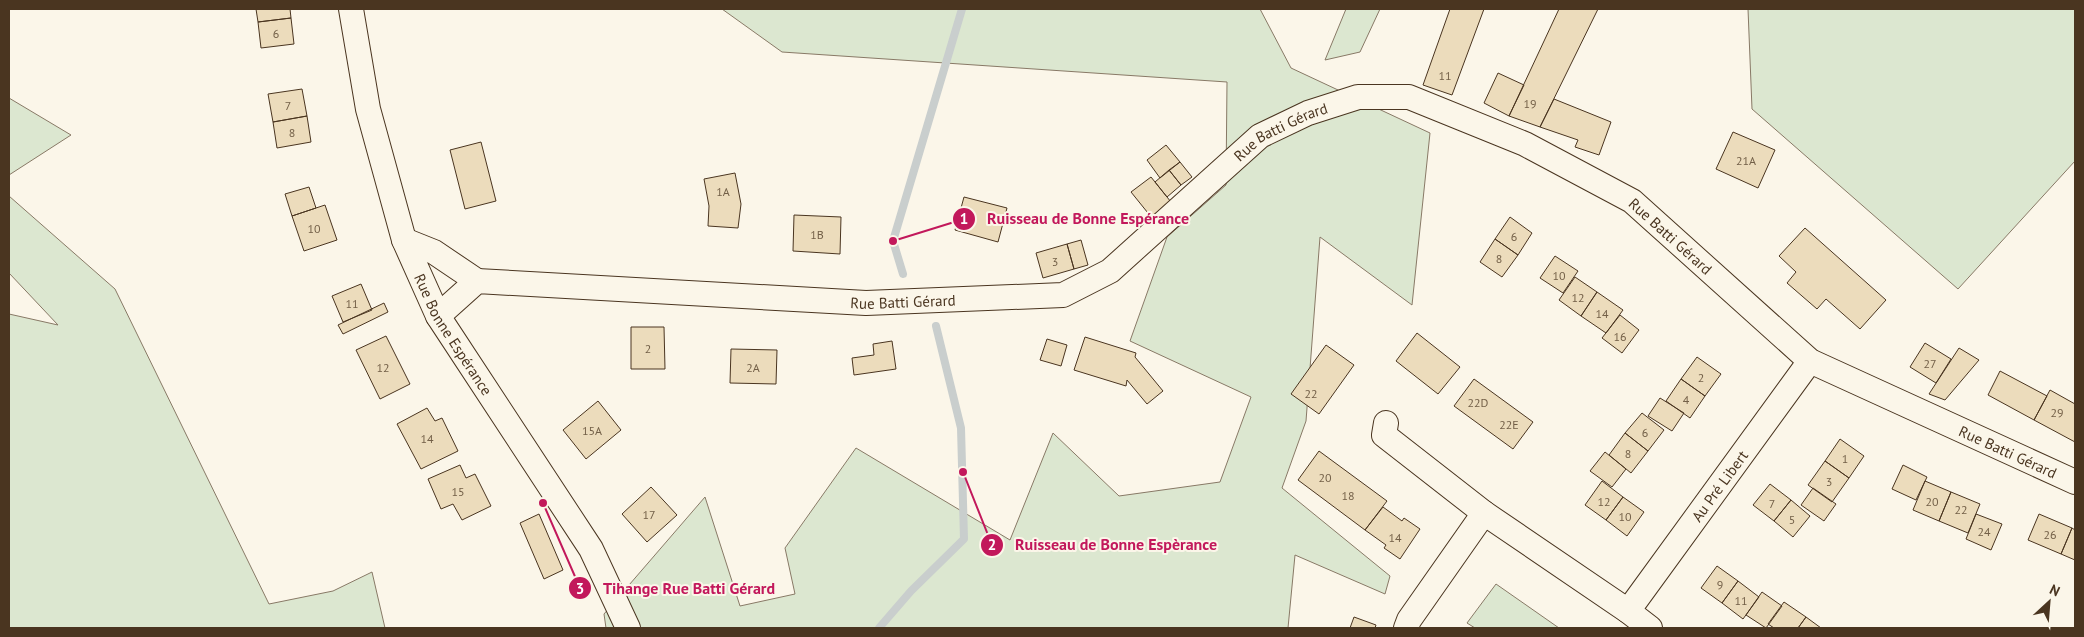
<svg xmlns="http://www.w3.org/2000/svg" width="2084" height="637" font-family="'PT Sans',sans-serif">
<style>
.green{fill:#dce7d0;stroke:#887966}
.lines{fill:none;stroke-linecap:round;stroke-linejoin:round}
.stream{stroke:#c9cecd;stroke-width:8}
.building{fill:#ecdcbc;stroke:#4a3520}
.minor-casing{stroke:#4a3520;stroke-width:26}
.minor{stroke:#fbf6e9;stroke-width:24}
.labels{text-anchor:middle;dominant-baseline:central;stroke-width:4;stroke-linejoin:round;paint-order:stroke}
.number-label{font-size:12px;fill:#725f47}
.street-label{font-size:15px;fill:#4a3520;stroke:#fbf6e9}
.leader{fill:none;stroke:#c2185b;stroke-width:2}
.callout-dot{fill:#c2185b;stroke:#fbf6e9;stroke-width:2}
.mark-label{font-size:15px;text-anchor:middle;font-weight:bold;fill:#fff}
.callout-label{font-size:16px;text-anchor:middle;font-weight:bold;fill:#c2185b;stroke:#fbf6e9;stroke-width:4;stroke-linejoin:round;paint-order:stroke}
</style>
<rect width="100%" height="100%" fill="#fbf6e9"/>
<path class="green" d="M 722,9 L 1260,9 L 1291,68 L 1430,133 L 1412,305 L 1320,237 L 1306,421 L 1282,488 L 1390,576 L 1385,594 L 1295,555 L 1288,628 L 606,628 L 604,614 L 705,497 L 740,606 L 795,594 L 785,548 L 856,448 L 1010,540 L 1053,433 L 1119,496 L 1220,482 L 1251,397 L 1130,341 L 1167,237 L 1226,185 L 1227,82 L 782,52 Z
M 1346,9 L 1380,9 L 1360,52 L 1325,60 Z
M 1748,9 L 2075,9 L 2075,161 L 1958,289 L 1752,109 Z
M 9,98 L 71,135 L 9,175 Z
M 9,196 L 115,289 L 269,604 L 333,591 L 372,572 L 385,628 L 9,628 L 9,314 L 58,325 L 9,273 Z
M 1496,584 L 1559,628 L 1475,628 L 1467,623 Z"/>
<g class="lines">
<path class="stream" d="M 903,274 L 893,241 L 962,9
M 879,628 L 911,591 L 964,539 L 961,428 L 936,326"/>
</g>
<path class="building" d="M 256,9 L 290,9 L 291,18 L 258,22 Z
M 1450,9 L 1484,9 L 1452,95 L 1423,85 Z
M 1559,9 L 1598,9 L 1540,127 L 1509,116 Z
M 291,18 L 294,44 L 261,48 L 258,22 Z
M 1498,73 L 1524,85 L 1509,116 L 1484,103 Z
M 302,89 L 307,116 L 273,122 L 268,94 Z
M 1554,99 L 1611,122 L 1599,155 L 1575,147 L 1578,140 L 1540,127 Z
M 307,116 L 311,142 L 277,148 L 273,122 Z
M 1733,132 L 1775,150 L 1758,188 L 1716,169 Z
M 481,142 L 496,201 L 465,209 L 450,150 Z
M 1166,145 L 1180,162 L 1160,178 L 1147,160 Z
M 1180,162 L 1192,177 L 1181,185 L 1169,170 Z
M 1169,170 L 1181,185 L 1167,197 L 1155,182 Z
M 735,173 L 741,204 L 738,228 L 708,226 L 709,206 L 704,179 Z
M 1151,177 L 1171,202 L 1152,218 L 1131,192 Z
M 309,187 L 316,208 L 292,216 L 285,194 Z
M 964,197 L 1007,208 L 998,242 L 955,230 Z
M 325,205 L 337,240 L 304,251 L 292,216 Z
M 794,215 L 841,217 L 840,254 L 793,251 Z
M 1510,217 L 1532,233 L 1518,255 L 1495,239 Z
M 1805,228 L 1886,300 L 1860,329 L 1826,299 L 1817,309 L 1787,283 L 1796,272 L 1779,256 Z
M 1495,239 L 1518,255 L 1502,277 L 1480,262 Z
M 1081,240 L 1088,265 L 1074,269 L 1067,244 Z
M 1067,244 L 1074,269 L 1043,278 L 1036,253 Z
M 1555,256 L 1578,271 L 1563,293 L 1540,278 Z
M 1575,277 L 1597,292 L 1581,316 L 1559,300 Z
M 361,284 L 372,310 L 343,322 L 332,296 Z
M 1597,292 L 1623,310 L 1606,333 L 1581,316 Z
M 384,303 L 388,312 L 343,334 L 338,325 Z
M 1620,315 L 1639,330 L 1622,353 L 1602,338 Z
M 631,327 L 664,327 L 665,369 L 631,369 Z
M 1417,333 L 1460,367 L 1438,394 L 1396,361 Z
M 386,336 L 410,384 L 380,399 L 356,350 Z
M 1085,337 L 1136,353 L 1135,357 L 1163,391 L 1147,404 L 1127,380 L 1126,386 L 1074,370 Z
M 1047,339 L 1067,345 L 1061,366 L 1040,360 Z
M 892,341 L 896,369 L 854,375 L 852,358 L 874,355 L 873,344 Z
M 1925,343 L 1951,359 L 1936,383 L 1910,367 Z
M 1326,345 L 1354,365 L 1319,414 L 1291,394 Z
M 1959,348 L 1979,360 L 1945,400 L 1929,394 Z
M 731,349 L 777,350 L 776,384 L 730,383 Z
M 1697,357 L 1721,374 L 1705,396 L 1681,379 Z
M 2000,371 L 2047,396 L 2034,420 L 1988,395 Z
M 1474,379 L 1533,422 L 1513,449 L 1454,406 Z
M 1681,379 L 1705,396 L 1690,418 L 1666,401 Z
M 2050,390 L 2075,404 L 2075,442 L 2034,420 Z
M 1660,398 L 1684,413 L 1672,431 L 1648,416 Z
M 598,401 L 621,430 L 586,459 L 563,430 Z
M 427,408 L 435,421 L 442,418 L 458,451 L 421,469 L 397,424 Z
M 1642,413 L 1664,430 L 1648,451 L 1625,433 Z
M 1625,433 L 1648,451 L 1631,473 L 1609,455 Z
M 1840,439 L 1864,456 L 1849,478 L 1825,461 Z
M 1319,451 L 1387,501 L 1365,530 L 1298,480 Z
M 1605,452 L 1626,469 L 1612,487 L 1590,471 Z
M 1825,461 L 1849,478 L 1832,502 L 1808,485 Z
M 460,465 L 466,478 L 475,474 L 491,506 L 462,520 L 453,504 L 441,509 L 428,479 Z
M 1903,465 L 1927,477 L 1916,500 L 1892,489 Z
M 1602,481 L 1623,497 L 1606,520 L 1585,505 Z
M 1925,481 L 1951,492 L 1939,521 L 1913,510 Z
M 1770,484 L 1791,500 L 1774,521 L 1753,505 Z
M 651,487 L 677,515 L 647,542 L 622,514 Z
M 1813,488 L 1836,504 L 1824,521 L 1801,505 Z
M 1951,492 L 1980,504 L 1968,533 L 1939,521 Z
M 1623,497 L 1644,512 L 1627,536 L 1606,520 Z
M 1791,500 L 1810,516 L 1793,537 L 1774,521 Z
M 1383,507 L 1402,521 L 1404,518 L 1420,529 L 1400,559 L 1384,548 L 1386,545 L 1365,530 Z
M 539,514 L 563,570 L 544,579 L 520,523 Z
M 1976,514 L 2002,524 L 1991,550 L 1966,539 Z
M 2039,514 L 2072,528 L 2061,554 L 2028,540 Z
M 2072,528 L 2075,530 L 2075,560 L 2061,554 Z
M 1717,566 L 1738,581 L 1722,603 L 1701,588 Z
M 1738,581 L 1759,597 L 1743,619 L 1722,603 Z
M 1762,592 L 1782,606 L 1766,628 L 1746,615 Z
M 1784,602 L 1806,617 L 1798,628 L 1774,628 L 1768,624 Z
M 1354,617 L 1376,625 L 1375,628 L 1350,628 Z
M 1806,617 L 1821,628 L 1798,628 Z"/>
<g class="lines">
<g class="minor-casing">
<g id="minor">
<path id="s1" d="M 351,9 L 368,109 L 404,240 L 438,316 L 591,549 L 628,628"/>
<path d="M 404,240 L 434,252 L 477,281"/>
<path id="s2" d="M 438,316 L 477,281 L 866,303 L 1063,295 L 1110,271 L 1260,136 L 1308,113 L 1358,97 L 1409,97 L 1525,144 L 1632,201 L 1810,361 L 2075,482"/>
<path d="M 1386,423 L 1384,435 L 1484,513"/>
<path id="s3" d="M 1628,611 L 1810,361"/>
<path d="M 1406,628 L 1409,620 L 1484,513 L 1628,611 L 1650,628"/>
</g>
</g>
<use href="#minor" class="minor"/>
</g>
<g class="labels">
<g class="number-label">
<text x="276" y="33">6</text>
<text x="1445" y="75">11</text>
<text x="1530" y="103">19</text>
<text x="288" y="105">7</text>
<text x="292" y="132">8</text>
<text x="1746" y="160">21A</text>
<text x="723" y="191">1A</text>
<text x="314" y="228">10</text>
<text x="817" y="234">1B</text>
<text x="1514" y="236">6</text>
<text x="1499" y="258">8</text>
<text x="1055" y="261">3</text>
<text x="1559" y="275">10</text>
<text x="1578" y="297">12</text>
<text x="352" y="303">11</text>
<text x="1602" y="313">14</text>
<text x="1620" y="336">16</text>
<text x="648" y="348">2</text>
<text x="1930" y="363">27</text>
<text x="383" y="367">12</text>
<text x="753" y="367">2A</text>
<text x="1701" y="377">2</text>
<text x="1311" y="393">22</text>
<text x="1686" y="399">4</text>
<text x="1478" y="402">22D</text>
<text x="2057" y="412">29</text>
<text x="1509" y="424">22E</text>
<text x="592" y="430">15A</text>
<text x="1645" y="432">6</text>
<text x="427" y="438">14</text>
<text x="1628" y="453">8</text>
<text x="1845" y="458">1</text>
<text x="1325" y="477">20</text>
<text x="1829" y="481">3</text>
<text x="458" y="491">15</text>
<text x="1348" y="495">18</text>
<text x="1604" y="501">12</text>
<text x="1932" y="501">20</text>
<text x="1772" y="503">7</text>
<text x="1961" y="509">22</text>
<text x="649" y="514">17</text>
<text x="1625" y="516">10</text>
<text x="1792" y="519">5</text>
<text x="1984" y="531">24</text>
<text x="2050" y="534">26</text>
<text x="1395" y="537">14</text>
<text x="1720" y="584">9</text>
<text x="1741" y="600">11</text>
</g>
<g class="street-label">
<text stroke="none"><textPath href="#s2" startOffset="914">Rue Batti Gérard</textPath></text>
<text stroke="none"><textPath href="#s2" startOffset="1349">Rue Batti Gérard</textPath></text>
<text stroke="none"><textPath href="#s2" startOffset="479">Rue Batti Gérard</textPath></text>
<text stroke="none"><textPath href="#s1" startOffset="344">Rue Bonne Espérance</textPath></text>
<text stroke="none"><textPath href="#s2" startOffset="1754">Rue Batti Gérard</textPath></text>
<text stroke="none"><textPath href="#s3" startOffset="155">Au Pré Libert</textPath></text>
</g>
</g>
<path class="leader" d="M893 241L964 219M963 472L992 545M543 503L580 588"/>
<g class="callout-dot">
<circle cx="893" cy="241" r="5"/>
<circle cx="963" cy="472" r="5"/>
<circle cx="543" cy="503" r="5"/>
<circle cx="964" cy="219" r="12"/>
<circle cx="992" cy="545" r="12"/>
<circle cx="580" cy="588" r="12"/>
</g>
<g class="mark-label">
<text x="964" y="224">1</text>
<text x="992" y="550">2</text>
<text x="580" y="594">3</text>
</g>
<g class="callout-label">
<text x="1088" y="224">Ruisseau de Bonne Espérance</text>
<text x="1116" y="550">Ruisseau de Bonne Espèrance</text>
<text x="689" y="594">Tihange Rue Batti Gérard</text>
</g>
<rect width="2084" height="637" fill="none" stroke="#4a3520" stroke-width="20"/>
<g transform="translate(2049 602) rotate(26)" stroke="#fbf6e9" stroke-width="4" paint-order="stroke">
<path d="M0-4L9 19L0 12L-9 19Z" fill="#4a3520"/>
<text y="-8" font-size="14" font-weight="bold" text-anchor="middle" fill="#4a3520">N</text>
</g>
</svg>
